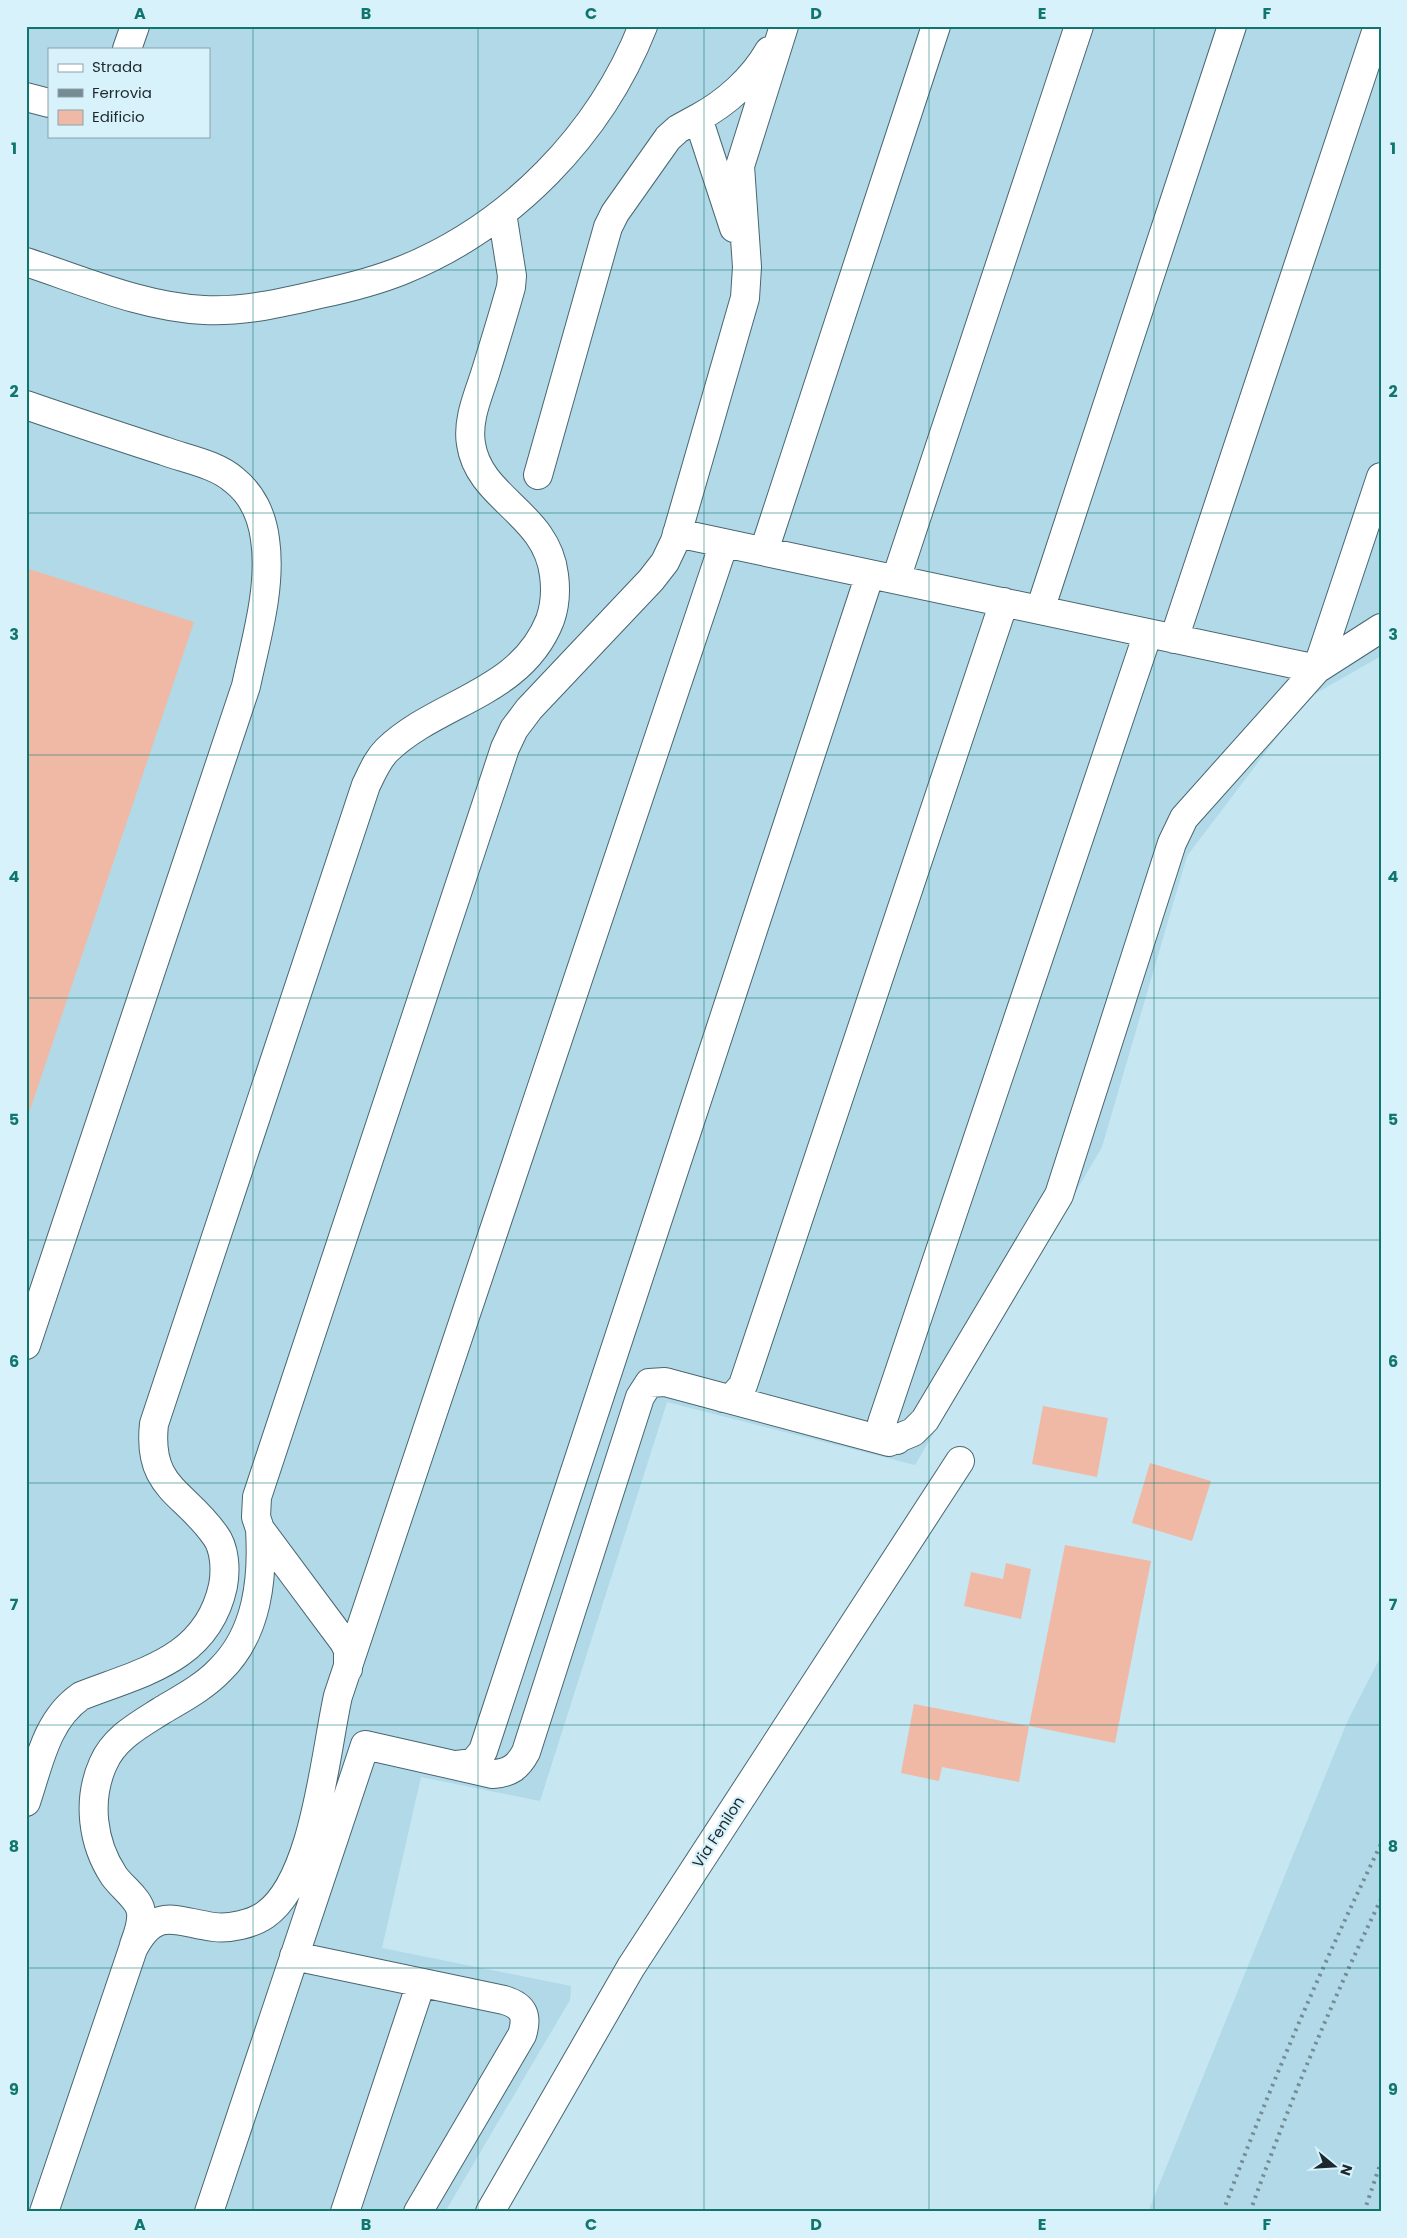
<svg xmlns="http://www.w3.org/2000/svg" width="1407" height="2238" font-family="Poppins,sans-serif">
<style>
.built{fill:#b1d9e8;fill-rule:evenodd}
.building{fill:#efb9a6}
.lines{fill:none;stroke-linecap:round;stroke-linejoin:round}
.minor-casing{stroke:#496671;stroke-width:30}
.minor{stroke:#fff;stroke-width:28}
.rail{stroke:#758c94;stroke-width:4;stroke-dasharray:2.5 5;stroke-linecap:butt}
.grid{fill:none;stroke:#0f766e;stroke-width:1;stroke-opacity:0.55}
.labels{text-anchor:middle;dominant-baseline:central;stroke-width:4.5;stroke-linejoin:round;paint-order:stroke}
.street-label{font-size:15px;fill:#1d292d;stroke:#d8f2fc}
.neatline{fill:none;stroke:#0f766e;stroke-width:2}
.grid-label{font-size:16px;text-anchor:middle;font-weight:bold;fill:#0f766e}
</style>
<rect width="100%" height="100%" fill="#c6e6f2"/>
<path class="built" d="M 26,26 L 1381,26 L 1381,656 L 1306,699 L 1187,856 L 1102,1147 L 915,1465 L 667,1402 L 540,1801 L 421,1777 L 382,1948 L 571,1986 L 570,2000 L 445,2212 L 26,2212 ZM 49,49 L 209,49 L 209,136 L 49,136 Z
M 1381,1656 L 1381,2212 L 1148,2212 L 1348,1720 Z"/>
<path class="building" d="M 26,568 L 194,622 L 27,1119 L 26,1119 Z
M 1043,1406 L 1108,1418 L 1097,1477 L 1032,1464 Z
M 1150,1463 L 1211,1481 L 1192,1541 L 1132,1523 Z
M 1065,1545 L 1151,1561 L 1115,1743 L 1029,1726 L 1019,1782 L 942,1767 L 939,1781 L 901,1773 L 914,1704 L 1029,1726 Z
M 1006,1563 L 1031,1569 L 1021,1619 L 964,1606 L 971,1572 L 1003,1579 Z"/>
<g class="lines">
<g class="minor-casing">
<path id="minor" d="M 127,49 L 135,26
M 26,97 L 49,103
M 734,228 L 698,118 C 726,103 753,79 769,51
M 26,262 C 84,281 143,307 204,310 C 243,312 282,303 320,294 C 348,288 376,281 403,270 C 511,226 600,135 643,26
M 26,405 C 72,421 118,436 164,451 C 186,459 216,464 234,480 C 252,494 262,516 265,539 C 272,587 256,639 246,686 L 26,1345
M 538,475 L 608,227 L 615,213 L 668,138 L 678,129 L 698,118
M 677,533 L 1317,669 L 1381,477
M 764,551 L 936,26
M 896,579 L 1079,26
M 1040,610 L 1232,26
M 1174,639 L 1378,26
M 723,1398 L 733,1397 L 743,1385 L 1004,602
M 897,1440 L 884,1435 L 882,1423 L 1148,633
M 348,1669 L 348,1650 L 344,1642 L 260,1529 L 256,1517 L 257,1497 L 505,748 L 514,729 L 529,709 L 651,580 L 665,562 L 675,541 L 745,298 L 747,267 L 740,166 L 784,26
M 457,1765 L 473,1763 L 483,1751 L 870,574
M 26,1802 C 39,1764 46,1720 81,1696 C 142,1672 207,1660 223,1586 C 226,1570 225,1548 215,1535 C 184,1491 147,1488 154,1424 L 366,785 C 372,773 377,760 387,750 C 438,701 521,694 550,620 C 555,606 556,590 554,575 C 547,513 479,499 471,444 C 467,420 478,396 485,374 C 494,345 503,316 511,287 L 512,276 L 502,213
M 134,1945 C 138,1934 144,1920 140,1908 C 136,1897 121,1886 114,1876 C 92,1843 87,1800 103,1764 C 114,1738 139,1725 161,1711 C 181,1699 204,1687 220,1670 C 258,1633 263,1578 260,1529
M 294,1956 L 504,2000 C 524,2006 528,2016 522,2035 L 418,2212
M 44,2212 L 133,1949 C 156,1905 176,1922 214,1927 C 229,1929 252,1924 265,1915 C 315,1881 325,1753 338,1696 L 724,543
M 209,2212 L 365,1745 L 493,1774 C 510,1773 518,1767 526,1752 L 640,1397 L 649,1383 L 665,1382 L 889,1442 L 913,1432 L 925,1420 L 1059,1195 L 1172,843 L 1184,818 L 1317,669 L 1381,628
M 345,2212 L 421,1983
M 490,2212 L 631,1967 L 960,1461"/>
</g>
<use href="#minor" class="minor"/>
<path class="rail" d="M 1223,2212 C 1270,2085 1322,1966 1381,1844
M 1250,2212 C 1288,2106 1332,2001 1381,1899
M 1364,2212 L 1381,2162"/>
</g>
<path class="grid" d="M 253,26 L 253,2212M 478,26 L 478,2212M 704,26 L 704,2212M 929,26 L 929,2212M 1154,26 L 1154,2212M 26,270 L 1381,270M 26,513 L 1381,513M 26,755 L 1381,755M 26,998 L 1381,998M 26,1240 L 1381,1240M 26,1483 L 1381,1483M 26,1725 L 1381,1725M 26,1968 L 1381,1968"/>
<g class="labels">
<g class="street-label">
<text transform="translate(718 1832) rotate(-57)">Via Fenilon</text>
</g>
</g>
<rect width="1407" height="2238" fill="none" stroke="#d8f2fc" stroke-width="55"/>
<rect x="48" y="48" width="162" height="90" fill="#d8f2fc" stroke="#8da2a9"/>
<rect x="58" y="64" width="25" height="8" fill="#ffffff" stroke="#8da2a9"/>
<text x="92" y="72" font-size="15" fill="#1d292d">Strada</text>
<rect x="58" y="89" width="25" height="8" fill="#758c94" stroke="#8da2a9"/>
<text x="92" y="98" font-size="15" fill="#1d292d">Ferrovia</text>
<rect x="58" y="110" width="25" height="15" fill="#efb9a6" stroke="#8da2a9"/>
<text x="92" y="122" font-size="15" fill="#1d292d">Edificio</text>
<g transform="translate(1334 2166) rotate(108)" stroke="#d8f2fc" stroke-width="4" paint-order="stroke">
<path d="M0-4L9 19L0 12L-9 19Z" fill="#1d292d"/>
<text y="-8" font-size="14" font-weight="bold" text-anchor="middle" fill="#1d292d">N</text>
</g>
<rect x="28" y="28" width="1352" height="2182" class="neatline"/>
<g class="grid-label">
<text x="140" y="19">A</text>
<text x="366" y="19">B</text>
<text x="591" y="19">C</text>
<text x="816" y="19">D</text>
<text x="1042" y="19">E</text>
<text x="1267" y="19">F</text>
<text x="14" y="154">1</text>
<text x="1393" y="154">1</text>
<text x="14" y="397">2</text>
<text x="1393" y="397">2</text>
<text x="14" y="640">3</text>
<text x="1393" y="640">3</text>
<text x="14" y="882">4</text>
<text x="1393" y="882">4</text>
<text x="14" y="1125">5</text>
<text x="1393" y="1125">5</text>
<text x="14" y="1367">6</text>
<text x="1393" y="1367">6</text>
<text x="14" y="1610">7</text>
<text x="1393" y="1610">7</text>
<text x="14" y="1852">8</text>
<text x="1393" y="1852">8</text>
<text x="14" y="2095">9</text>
<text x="1393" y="2095">9</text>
<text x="140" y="2230">A</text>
<text x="366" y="2230">B</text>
<text x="591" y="2230">C</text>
<text x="816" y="2230">D</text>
<text x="1042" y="2230">E</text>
<text x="1267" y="2230">F</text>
</g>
</svg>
